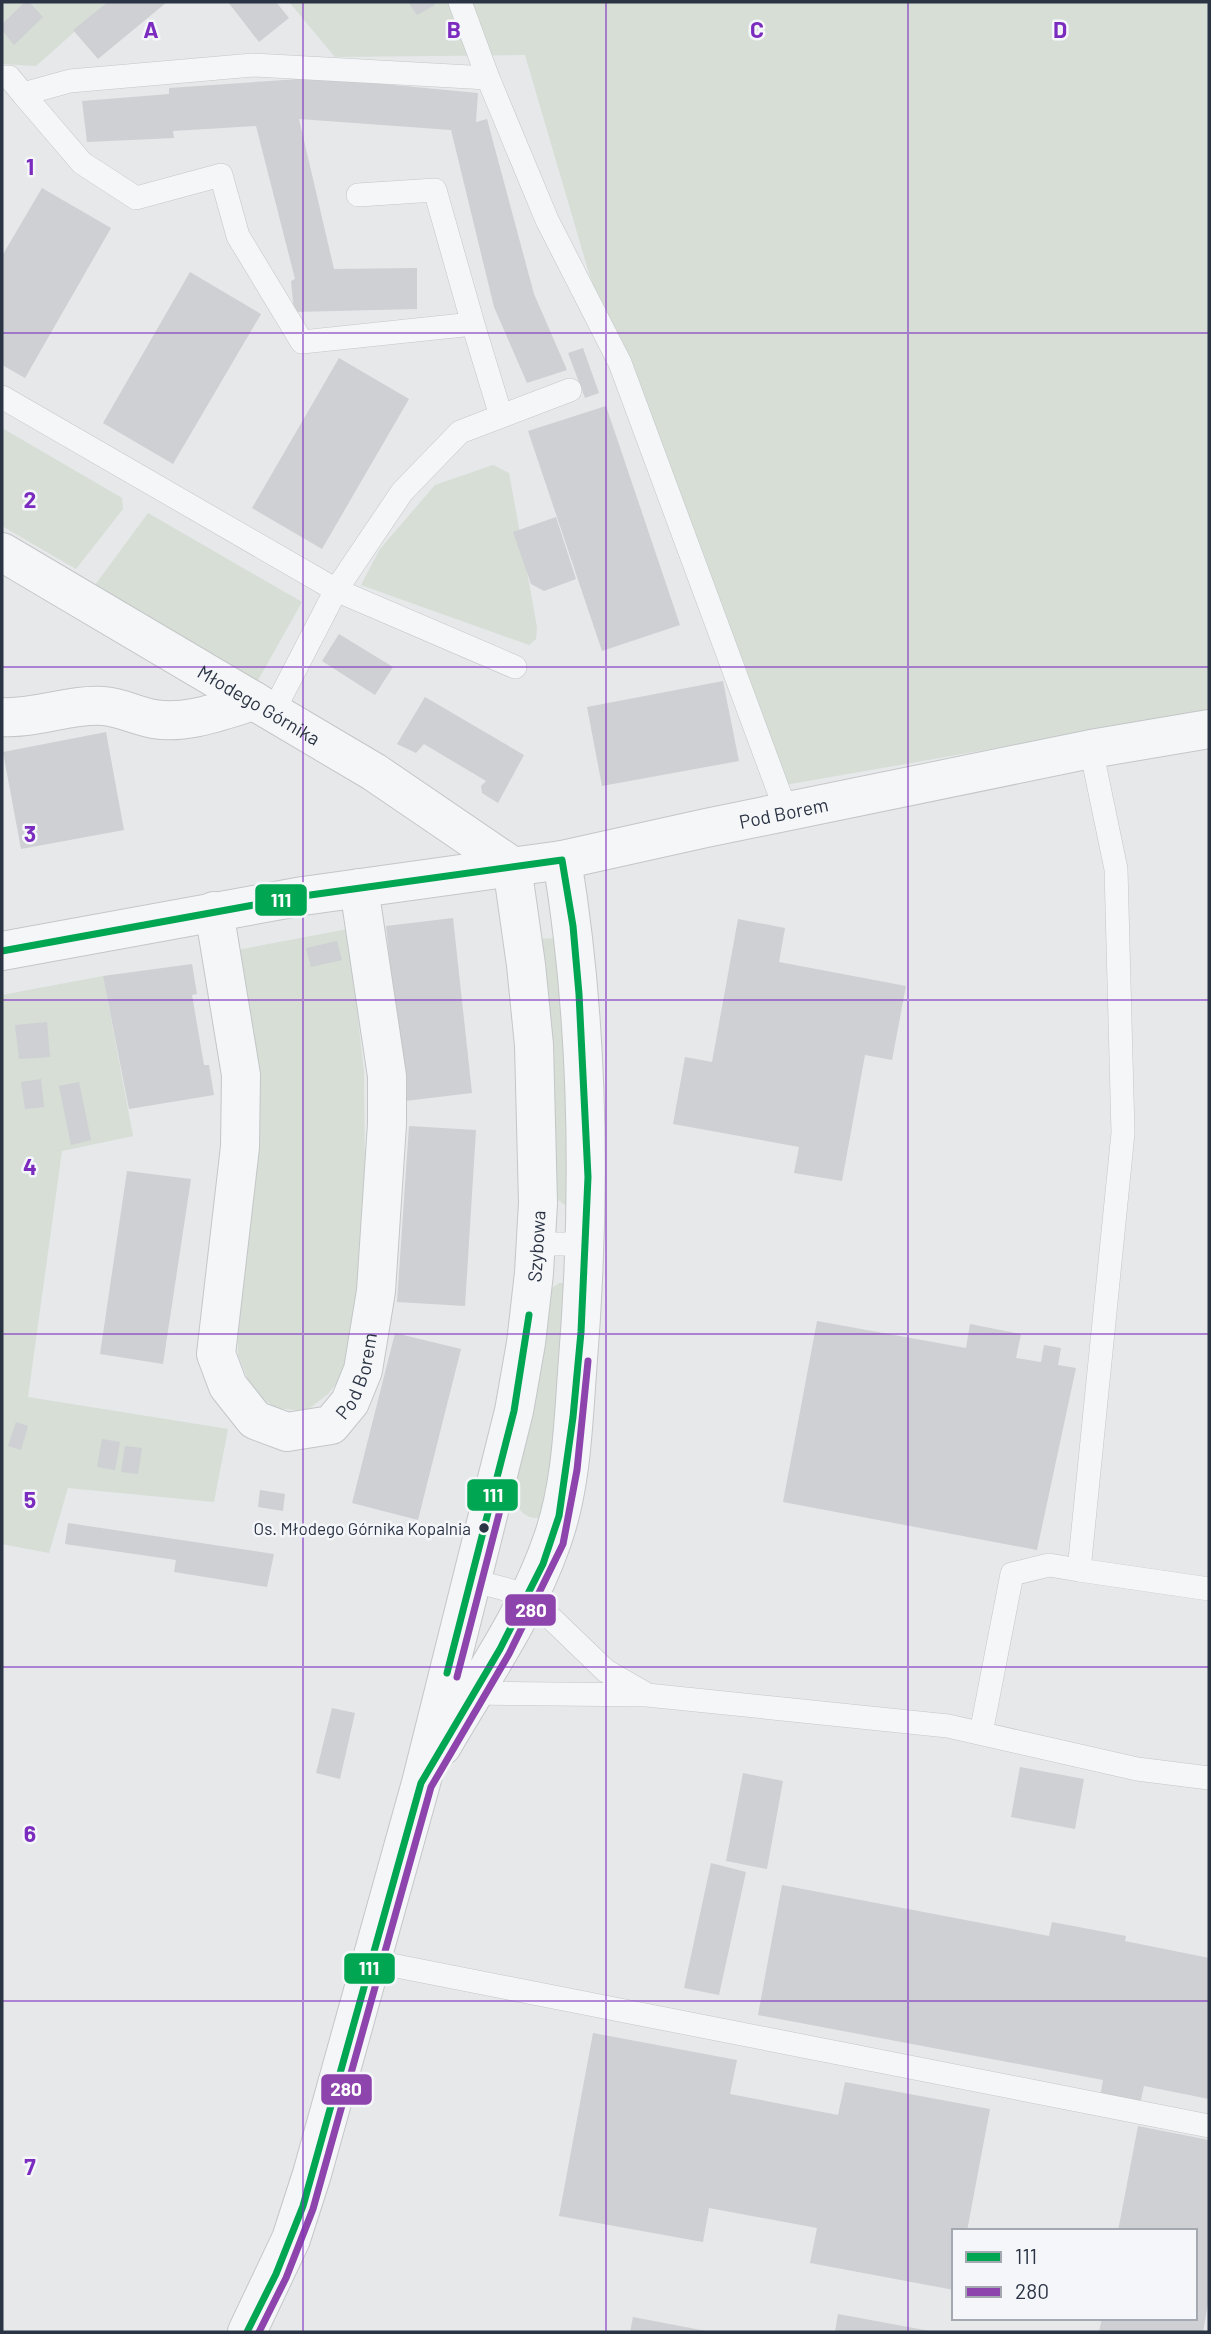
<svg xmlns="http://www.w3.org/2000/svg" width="1211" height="2334" font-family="Barlow,sans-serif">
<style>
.green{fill:#d6ded6}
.building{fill:#ced0d3}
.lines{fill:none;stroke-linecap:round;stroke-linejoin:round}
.service-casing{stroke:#c4c6c8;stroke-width:24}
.minor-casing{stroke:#c4c6c8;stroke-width:40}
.service{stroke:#f5f6f7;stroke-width:23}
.minor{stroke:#f5f6f7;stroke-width:38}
.bus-1-casing{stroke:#f4f6f9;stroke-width:12}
.bus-2-casing{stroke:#f4f6f9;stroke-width:12}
.bus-1{stroke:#00a651;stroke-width:7}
.bus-2{stroke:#8e44ad;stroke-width:7}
.grid{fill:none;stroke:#7b2cbf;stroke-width:2;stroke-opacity:0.55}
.bus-dot{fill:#2b3445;stroke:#f4f6f9;stroke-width:2.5}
.labels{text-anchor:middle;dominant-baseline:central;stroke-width:5;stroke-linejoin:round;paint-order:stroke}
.bus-label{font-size:17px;fill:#2b3445;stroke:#f4f6f9;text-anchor:end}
.street-label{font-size:19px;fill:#2b3445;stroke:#f4f6f9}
.grid-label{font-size:23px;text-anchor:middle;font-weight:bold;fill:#7b2cbf;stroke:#f4f6f9;stroke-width:5;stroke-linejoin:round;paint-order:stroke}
.line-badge{stroke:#f4f6f9;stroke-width:2.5}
.badge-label{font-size:19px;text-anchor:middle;font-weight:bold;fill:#fff}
</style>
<rect width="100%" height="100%" fill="#e6e8ea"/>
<path class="green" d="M 2,2 L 108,2 L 36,66 L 2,64 Z
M 289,2 L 1209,2 L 1209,711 L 779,786 L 618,372 L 525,55 L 335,57 Z
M 2,428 L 122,498 L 123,509 L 76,569 L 2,526 Z
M 493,465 L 509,473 L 537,627 L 536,639 L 529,645 L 361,585 L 380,549 L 435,485 Z
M 148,513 L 302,602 L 257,682 L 95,585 Z
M 348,929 L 364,1072 L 365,1181 L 354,1339 L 344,1375 L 328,1394 L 306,1411 L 275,1408 L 252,1390 L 238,1355 L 237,1316 L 258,1153 L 260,1104 L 255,1056 L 237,950 Z
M 558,938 L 565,1007 L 570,1205 L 565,1205 L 558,1200 L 557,1194 L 540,939 Z
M 103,976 L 133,1136 L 62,1151 L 28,1397 L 228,1429 L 214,1502 L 68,1488 L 49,1553 L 2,1544 L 2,995 Z
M 559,1283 L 565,1283 L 571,1288 L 544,1517 C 527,1522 515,1509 514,1492 L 548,1321 L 552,1288 Z"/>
<path class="building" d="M 25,2 L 29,2 L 43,17 L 14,45 L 2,30 L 2,24 Z
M 108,2 L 167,2 L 98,59 L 73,30 Z
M 228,2 L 276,2 L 289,18 L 259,42 Z
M 408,2 L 433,2 L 435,5 L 417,15 Z
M 299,76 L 478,93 L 476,122 L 487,119 L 534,294 L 567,370 L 527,383 L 494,307 L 451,130 L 299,119 L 334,269 L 417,268 L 417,309 L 294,312 L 291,281 L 295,279 L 256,126 L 173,131 L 174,138 L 87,142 L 82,101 L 169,94 L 169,88 L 299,79 Z
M 42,188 L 111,228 L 25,378 L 2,365 L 2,256 Z
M 190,272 L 261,314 L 173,464 L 103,423 Z
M 583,348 L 599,393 L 585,398 L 568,353 Z
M 339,358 L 409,399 L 322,549 L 252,508 Z
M 606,406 L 680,625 L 602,651 L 528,431 Z
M 556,517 L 576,579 L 544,591 L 531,584 L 513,532 Z
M 339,634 L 393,667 L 375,695 L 322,661 Z
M 723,681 L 739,761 L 602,786 L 587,707 Z
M 425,697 L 524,755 L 498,803 L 482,793 L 481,786 L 486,781 L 424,744 L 416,753 L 397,744 Z
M 106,732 L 124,830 L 21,849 L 3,752 Z
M 453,918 L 472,1093 L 405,1101 L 386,926 Z
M 738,919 L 785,928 L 779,962 L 906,986 L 892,1060 L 865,1055 L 842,1181 L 794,1173 L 799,1147 L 673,1124 L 685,1057 L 712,1062 Z
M 337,941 L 342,960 L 311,967 L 306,948 Z
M 192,964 L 197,994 L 192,995 L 204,1065 L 209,1065 L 214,1095 L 129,1109 L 103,976 Z
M 47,1022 L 50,1057 L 19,1059 L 15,1025 Z
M 41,1079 L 44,1107 L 25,1109 L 21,1082 Z
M 79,1082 L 91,1140 L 71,1145 L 59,1086 Z
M 409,1126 L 476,1130 L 465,1306 L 397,1302 Z
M 127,1171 L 191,1179 L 163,1364 L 100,1354 Z
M 817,1321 L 966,1348 L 970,1324 L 1021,1334 L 1016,1358 L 1041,1362 L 1044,1345 L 1061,1348 L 1058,1365 L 1076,1368 L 1037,1550 L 783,1502 Z
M 395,1333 L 461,1349 L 418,1520 L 352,1503 Z
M 16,1422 L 28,1426 L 21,1450 L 8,1446 Z
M 102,1439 L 120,1442 L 115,1470 L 97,1467 Z
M 125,1446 L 142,1448 L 138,1474 L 121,1472 Z
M 260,1490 L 285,1494 L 283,1511 L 258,1507 Z
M 68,1523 L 274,1554 L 267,1587 L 174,1572 L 176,1560 L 65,1544 Z
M 332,1708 L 355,1713 L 340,1779 L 316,1773 Z
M 1020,1767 L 1084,1779 L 1075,1829 L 1011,1817 Z
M 743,1773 L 783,1781 L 767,1869 L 726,1861 Z
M 711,1863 L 746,1872 L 719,1995 L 684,1988 Z
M 782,1885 L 1049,1936 L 1052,1922 L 1126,1936 L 1125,1941 L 1209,1958 L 1209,2099 L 1144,2086 L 1140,2104 L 1100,2097 L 1103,2080 L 758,2015 Z
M 593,2033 L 737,2060 L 730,2094 L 838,2115 L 845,2082 L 990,2109 L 967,2231 L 954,2231 L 954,2290 L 810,2263 L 817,2228 L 709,2208 L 703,2242 L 559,2216 Z
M 1138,2126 L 1209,2140 L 1209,2298 L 1203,2332 L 1099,2332 L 1102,2318 L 1195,2318 L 1195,2231 L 1118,2231 Z
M 838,2314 L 930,2331 L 929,2332 L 835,2332 Z
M 633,2317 L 706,2331 L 706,2332 L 630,2332 Z"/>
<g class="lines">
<g class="service-casing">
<path id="service" d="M 460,2 L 488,78
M 2,77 L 9,77 L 23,94 L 70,81 L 253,65 L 488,78 L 547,220 L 620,363 L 786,811
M 23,94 L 82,163 L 136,198 L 221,175 L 238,236 L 302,342 L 473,324 L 501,416
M 358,195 L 435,190 L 473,324
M 2,397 L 336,590 L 515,667
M 273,712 L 336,590 L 402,492 L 460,432 L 570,390
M 1091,749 L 1116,869 L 1123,1133 L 1079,1570 L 1209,1589
M 536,1244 L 584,1244
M 471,1580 L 527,1595 L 606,1671 L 646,1694
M 467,1693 L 647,1695 L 948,1726 L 1137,1769 L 1209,1778
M 981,1733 L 1012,1574 L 1049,1565 L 1079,1570
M 371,1961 L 1209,2126"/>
</g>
<g class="minor-casing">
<g id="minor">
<path id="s1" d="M 2,552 L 374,772 L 512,866"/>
<path d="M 2,717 C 36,719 69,704 103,706 C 120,707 137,716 154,719 C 187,725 223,710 254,701"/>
<path id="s2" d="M 214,911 L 241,1075 L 240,1147 L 216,1354 L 228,1386 L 255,1420 L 287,1432 L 331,1425 L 350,1402 L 363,1370 L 376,1291 L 387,1124 L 387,1076 L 359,888"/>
<path id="s3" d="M 2,951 L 303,896 L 562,860 L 706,828 L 1091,749 L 1209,729"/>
<path d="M 442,1746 C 480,1680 527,1614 552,1541 C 571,1488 573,1428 577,1373 C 591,1202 590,1029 562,860"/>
<path id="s4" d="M 247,2332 L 291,2239 L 312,2174 L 421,1783 L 514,1411 L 526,1343 L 534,1273 L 538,1203 L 534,1045 L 526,965 L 512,866"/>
</g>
</g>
<use href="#service" class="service"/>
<use href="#minor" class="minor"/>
<g class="bus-1-casing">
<path id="bus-1" d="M 2,951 L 303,896 L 562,860
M 447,1673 L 514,1411 L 529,1315
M 247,2332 L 276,2274 L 303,2206 L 421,1783 L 500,1649 L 543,1564 L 559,1516 L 573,1417 L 581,1332 L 588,1177 L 579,994 L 573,926 L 562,860"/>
</g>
<g class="bus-2-casing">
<path id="bus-2" d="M 457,1677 L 505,1491
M 259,2332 L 286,2278 L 313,2209 L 431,1787 L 509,1654 L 563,1544 L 577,1470 L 588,1361"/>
</g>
<use href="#bus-1" class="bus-1"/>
<use href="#bus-2" class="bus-2"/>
</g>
<path class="grid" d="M 303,2 L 303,2332M 606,2 L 606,2332M 908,2 L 908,2332M 2,333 L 1209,333M 2,667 L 1209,667M 2,1000 L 1209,1000M 2,1334 L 1209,1334M 2,1667 L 1209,1667M 2,2001 L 1209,2001"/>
<circle class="bus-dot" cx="484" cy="1528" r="6"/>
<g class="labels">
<g class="bus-label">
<text x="471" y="1528">Os. Młodego Górnika Kopalnia</text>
</g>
<g class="street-label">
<text stroke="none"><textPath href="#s1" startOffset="299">Młodego Górnika</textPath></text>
<text stroke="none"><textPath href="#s3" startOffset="794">Pod Borem</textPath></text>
<text stroke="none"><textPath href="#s4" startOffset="1127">Szybowa</textPath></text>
<text stroke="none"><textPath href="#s2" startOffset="660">Pod Borem</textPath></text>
</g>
</g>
<g class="grid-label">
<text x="151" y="38">A</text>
<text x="454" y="38">B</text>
<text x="757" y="38">C</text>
<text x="1060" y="38">D</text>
<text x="30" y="175">1</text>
<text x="30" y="508">2</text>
<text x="30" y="842">3</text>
<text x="30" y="1175">4</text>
<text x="30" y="1508">5</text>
<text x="30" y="1842">6</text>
<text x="30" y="2175">7</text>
</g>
<g class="line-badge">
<rect x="254" y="883" width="54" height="34" rx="7" fill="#00a651"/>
<rect x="466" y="1478" width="53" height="34" rx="7" fill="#00a651"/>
<rect x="504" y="1593" width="53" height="34" rx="7" fill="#8e44ad"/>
<rect x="343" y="1952" width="53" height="33" rx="7" fill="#00a651"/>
<rect x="320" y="2073" width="53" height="33" rx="7" fill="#8e44ad"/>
</g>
<g class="badge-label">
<text x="281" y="907">111</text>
<text x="493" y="1502">111</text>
<text x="531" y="1617">280</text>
<text x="369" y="1975">111</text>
<text x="346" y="2096">280</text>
</g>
<rect width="1211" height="2334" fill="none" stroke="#2b3445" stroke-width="7"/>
<rect x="952" y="2229" width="245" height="91" fill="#f4f6f9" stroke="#a4a8b1" stroke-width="2"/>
<rect x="966" y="2252" width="35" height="10" fill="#00a651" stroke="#a4a8b1" stroke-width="2"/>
<text x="1015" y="2264" font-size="21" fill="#2b3445">111</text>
<rect x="966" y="2287" width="35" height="10" fill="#8e44ad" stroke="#a4a8b1" stroke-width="2"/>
<text x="1015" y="2299" font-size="21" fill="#2b3445">280</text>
</svg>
